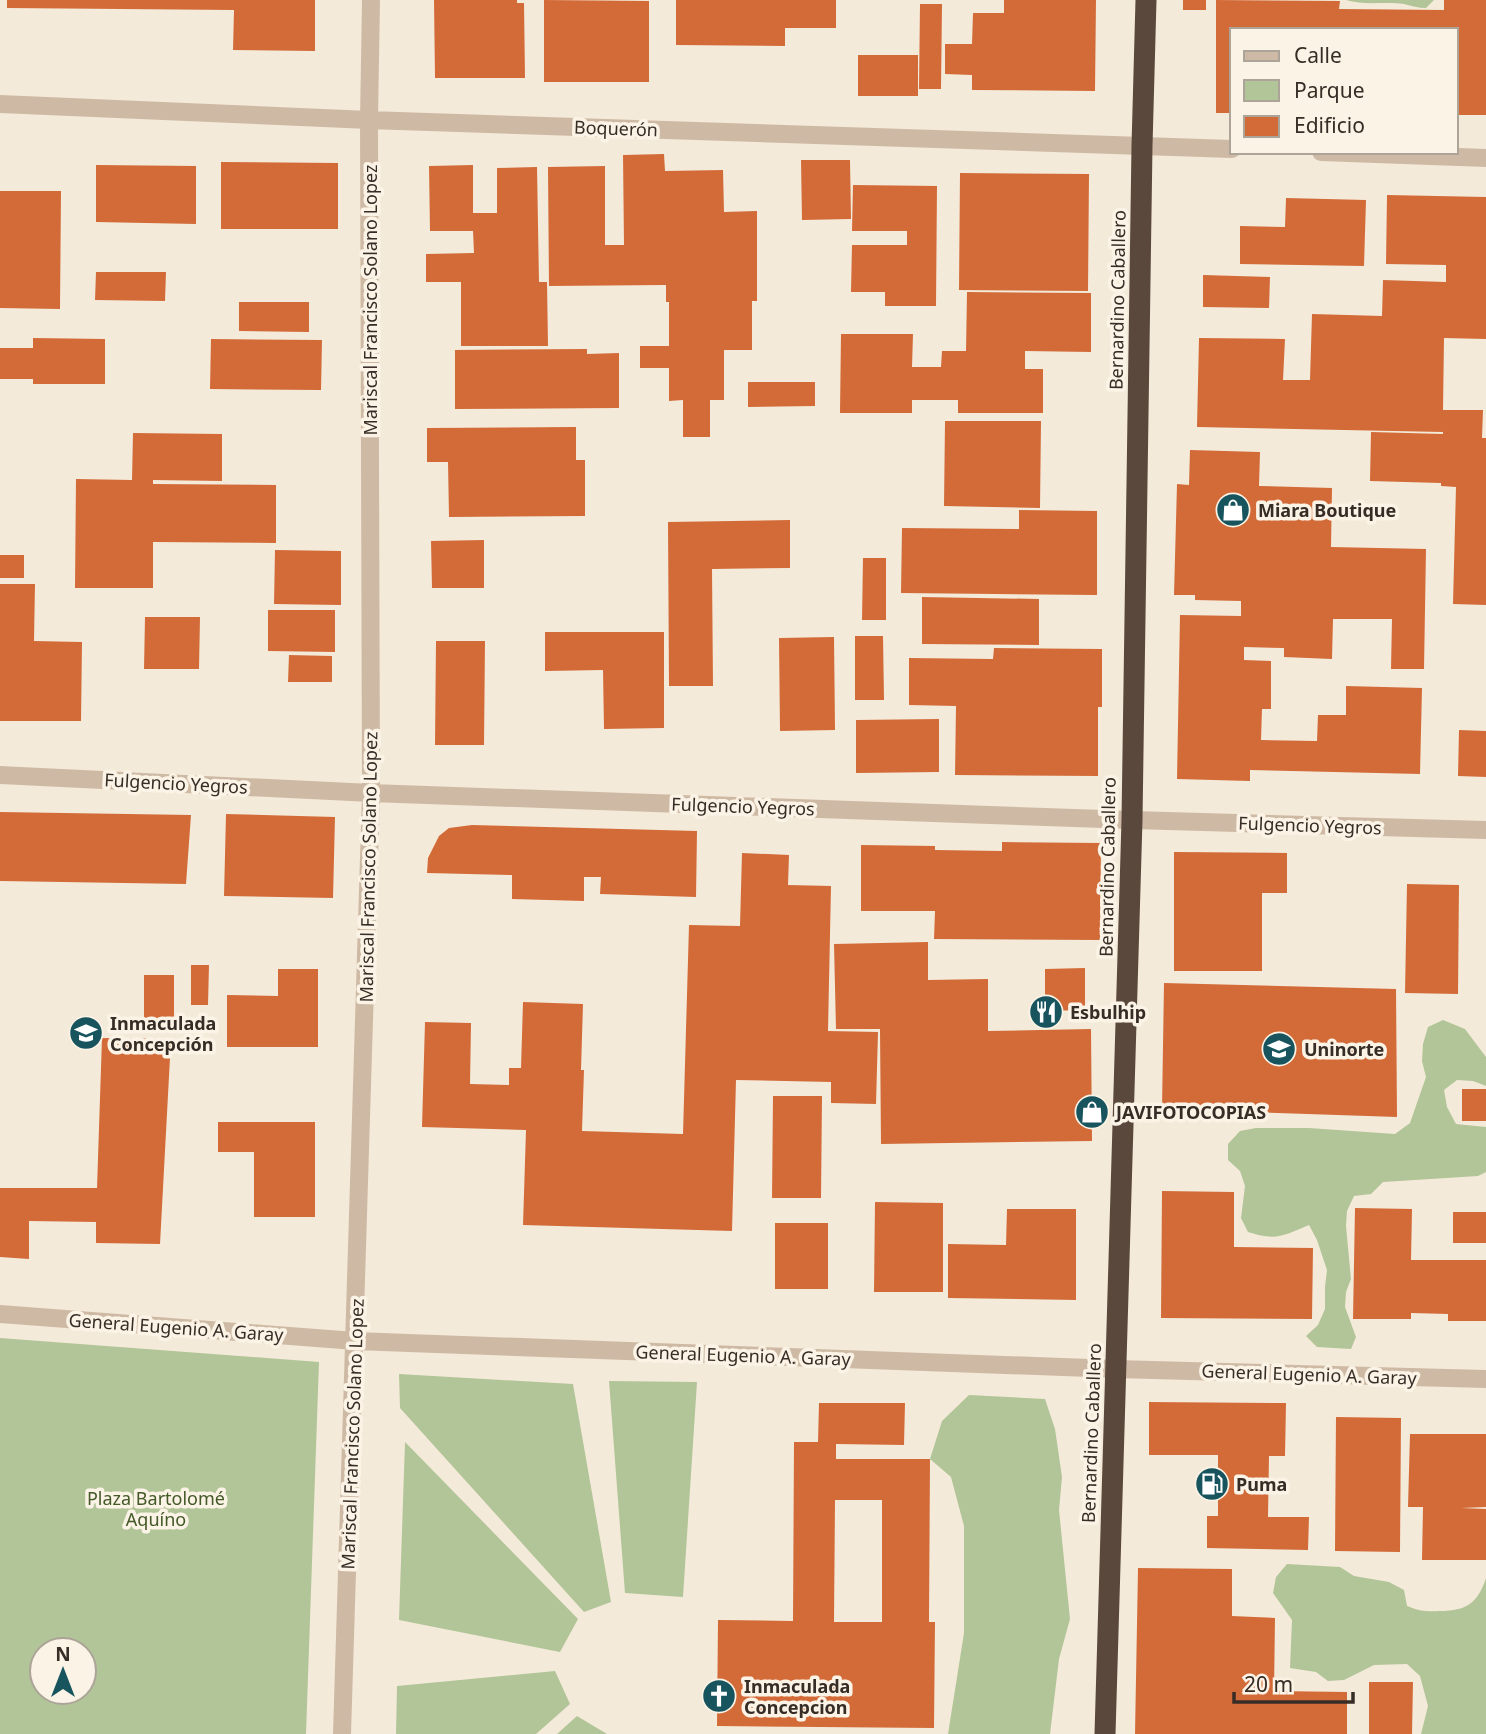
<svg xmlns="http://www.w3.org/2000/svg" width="1486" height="1734" font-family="'Noto Sans',sans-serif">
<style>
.green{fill:#b2c598;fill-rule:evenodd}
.building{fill:#d36b39;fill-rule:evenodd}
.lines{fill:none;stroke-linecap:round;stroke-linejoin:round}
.street{stroke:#cebaa4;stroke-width:18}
.highway{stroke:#5a483d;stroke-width:21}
.labels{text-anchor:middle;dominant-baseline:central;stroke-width:7;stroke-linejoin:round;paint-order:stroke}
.street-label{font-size:18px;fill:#382d26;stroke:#fbf3e6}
.poi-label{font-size:18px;font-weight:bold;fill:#382d26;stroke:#fbf3e6;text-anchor:start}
.park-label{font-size:18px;fill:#435928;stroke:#fbf3e6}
</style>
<rect width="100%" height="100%" fill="#f4ead9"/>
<path class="green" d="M 1346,0 L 1434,0 L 1426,8 C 1418,8 1412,6 1404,4 C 1385,1 1365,6 1346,0 Z
M 1443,1020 L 1465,1029 L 1486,1057 L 1486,1086 L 1473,1081 L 1457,1080 L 1444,1090 L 1447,1107 L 1456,1124 L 1486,1127 L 1486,1172 L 1478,1176 L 1383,1182 L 1371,1194 L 1354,1196 L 1347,1211 L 1346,1226 L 1351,1279 L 1346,1292 L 1345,1307 L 1356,1337 L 1351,1349 L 1317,1347 L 1306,1336 L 1318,1325 L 1325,1309 L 1325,1287 L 1327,1270 L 1317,1240 L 1309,1225 C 1283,1236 1276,1241 1248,1232 L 1241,1218 L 1245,1186 L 1240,1171 L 1228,1160 L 1228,1144 L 1240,1131 L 1256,1128 L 1309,1128 L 1395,1134 L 1410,1123 L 1426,1077 L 1422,1061 L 1423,1044 L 1428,1027 Z
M 0,1338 L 319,1362 L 306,1734 L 0,1734 ZM 42,1650 L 84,1650 L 84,1692 L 42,1692 Z
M 399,1374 L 573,1384 L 611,1602 L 584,1612 L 400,1408 Z
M 609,1381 L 697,1382 L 683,1597 L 625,1593 Z
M 969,1395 L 1045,1399 L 1055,1429 L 1062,1477 L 1059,1510 L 1070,1619 L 1059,1659 L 1050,1734 L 948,1734 L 964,1633 L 964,1526 L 951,1477 L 930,1459 L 942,1421 Z
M 405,1442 L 578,1619 L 560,1652 L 399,1620 Z
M 1287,1564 L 1340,1567 L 1354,1576 L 1389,1582 L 1404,1590 L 1407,1606 C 1419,1611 1428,1612 1440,1611 C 1466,1611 1478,1603 1486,1578 L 1486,1734 L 1421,1734 L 1428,1706 L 1420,1676 L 1407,1664 L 1374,1665 L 1344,1680 L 1328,1681 L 1316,1672 L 1290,1668 L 1292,1620 L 1273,1593 L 1276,1577 Z
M 555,1671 L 570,1704 L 536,1734 L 396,1734 L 397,1686 Z
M 577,1716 L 607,1734 L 557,1734 Z"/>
<path class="building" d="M 7,0 L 315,0 L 315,51 L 233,50 L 234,10 L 7,8 Z
M 434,0 L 517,0 L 517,3 L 524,3 L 525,78 L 435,78 Z
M 544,0 L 649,1 L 649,82 L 544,82 Z
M 676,0 L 836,0 L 836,28 L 785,28 L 785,46 L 676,45 Z
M 1004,0 L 1096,0 L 1095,91 L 972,90 L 972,75 L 945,74 L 945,44 L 972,44 L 973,13 L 1004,13 Z
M 1183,0 L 1206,0 L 1206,10 L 1183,10 Z
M 1216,0 L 1340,1 L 1339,9 L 1444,10 L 1444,0 L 1486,0 L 1486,115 L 1456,115 L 1456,30 L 1232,30 L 1232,113 L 1216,113 Z
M 920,4 L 942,4 L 941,89 L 919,89 Z
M 858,55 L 918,55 L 918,96 L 858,96 Z
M 664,154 L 665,171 L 723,170 L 724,212 L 757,211 L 757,301 L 752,301 L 752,350 L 724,350 L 724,400 L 710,400 L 710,437 L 683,437 L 683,400 L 669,401 L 669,368 L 640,368 L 640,346 L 669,346 L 669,302 L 666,302 L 666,285 L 549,286 L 548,167 L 605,166 L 605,245 L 624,245 L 623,155 Z
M 801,160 L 850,160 L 851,219 L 802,220 Z
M 221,162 L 338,163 L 338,229 L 221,229 Z
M 96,165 L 196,166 L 196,224 L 96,222 Z
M 473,165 L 473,213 L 497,213 L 497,168 L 537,167 L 539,282 L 547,282 L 548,346 L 461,346 L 461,282 L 426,282 L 426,254 L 474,253 L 473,231 L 430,231 L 429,166 Z
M 960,173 L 1089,174 L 1088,291 L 959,290 Z
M 853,185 L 937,186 L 936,306 L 885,306 L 885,292 L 851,292 L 852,245 L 907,245 L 907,231 L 852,231 Z
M 0,191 L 61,191 L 60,309 L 0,308 Z
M 1387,195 L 1486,197 L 1486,339 L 1444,338 L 1443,410 L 1483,410 L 1482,438 L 1486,438 L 1486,605 L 1453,604 L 1456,487 L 1441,486 L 1441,483 L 1370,481 L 1371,432 L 1443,434 L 1443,432 L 1197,427 L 1199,338 L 1285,339 L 1283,380 L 1310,380 L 1312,314 L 1382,316 L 1383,280 L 1446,282 L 1446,265 L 1386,264 Z
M 1286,198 L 1366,200 L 1364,266 L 1240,264 L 1240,226 L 1285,227 Z
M 96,272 L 166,272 L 165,301 L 95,300 Z
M 1203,275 L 1270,277 L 1269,308 L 1203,307 Z
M 967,292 L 1091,293 L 1091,352 L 1025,351 L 1025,369 L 1043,369 L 1043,413 L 958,413 L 958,400 L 912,400 L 912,413 L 840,413 L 841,334 L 913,334 L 912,367 L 941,367 L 942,351 L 966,351 Z
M 239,302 L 309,302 L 309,332 L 239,331 Z
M 33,338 L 105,339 L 105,384 L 33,384 L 33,379 L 0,379 L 0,348 L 33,348 Z
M 211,339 L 322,340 L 321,390 L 210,389 Z
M 587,349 L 587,354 L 619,353 L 619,408 L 455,409 L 455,350 Z
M 748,382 L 815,382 L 815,406 L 748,407 Z
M 945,421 L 1041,421 L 1040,508 L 944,506 Z
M 576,427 L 576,460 L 585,460 L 585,516 L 449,517 L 448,462 L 427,462 L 427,428 Z
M 133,433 L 222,434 L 222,481 L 153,480 L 153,484 L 276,485 L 276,543 L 153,542 L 153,588 L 75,588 L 76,479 L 132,480 Z
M 1190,450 L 1260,452 L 1259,486 L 1332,488 L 1331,547 L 1426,549 L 1424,669 L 1391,669 L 1392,619 L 1333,619 L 1332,659 L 1284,657 L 1284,648 L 1244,647 L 1244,660 L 1271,661 L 1271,709 L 1262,709 L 1261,740 L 1317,741 L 1318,715 L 1346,715 L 1346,686 L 1422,688 L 1420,774 L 1250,770 L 1250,781 L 1177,779 L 1180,615 L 1241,616 L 1241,601 L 1195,600 L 1195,595 L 1174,595 L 1177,484 L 1189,485 Z
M 1019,510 L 1097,511 L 1097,595 L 901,593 L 902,528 L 1019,529 Z
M 790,520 L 790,568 L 712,569 L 713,686 L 669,686 L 668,522 Z
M 484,540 L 484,588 L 432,588 L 431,541 Z
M 275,550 L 341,551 L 341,605 L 274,604 Z
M 0,555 L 24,555 L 24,578 L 0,578 Z
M 863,558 L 886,558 L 886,620 L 862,620 Z
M 0,584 L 35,584 L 34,641 L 82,642 L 81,721 L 0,721 Z
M 922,597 L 1039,599 L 1039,645 L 922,644 Z
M 268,610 L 335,610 L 335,652 L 268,651 Z
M 145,617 L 200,617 L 199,669 L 144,669 Z
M 545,632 L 664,632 L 664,728 L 604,729 L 603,670 L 545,671 Z
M 855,636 L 883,636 L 884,700 L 855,700 Z
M 834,637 L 835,730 L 780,731 L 779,638 Z
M 436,641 L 485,641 L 484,745 L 435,745 Z
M 994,648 L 1102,649 L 1102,707 L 1098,707 L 1098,776 L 955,775 L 956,706 L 909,705 L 909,658 L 993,659 Z
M 289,655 L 332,656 L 332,682 L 288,682 Z
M 939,719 L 939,772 L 856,773 L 856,720 Z
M 1459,730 L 1486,731 L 1486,777 L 1458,776 Z
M 0,812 L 191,815 L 186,884 L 0,881 Z
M 226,814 L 335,817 L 333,898 L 224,896 Z
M 472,825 L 697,831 L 696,897 L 600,894 L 601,877 L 584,877 L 584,901 L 512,899 L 512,875 L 427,873 L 428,858 L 439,836 L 449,828 Z
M 1002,842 L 1101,843 L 1100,940 L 934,939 L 935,911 L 861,911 L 861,845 L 935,846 L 935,850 L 1002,851 Z
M 1174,852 L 1287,853 L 1287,893 L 1262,893 L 1262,971 L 1174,971 Z
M 742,853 L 789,855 L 788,885 L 831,886 L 828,1031 L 878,1032 L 876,1104 L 831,1103 L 831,1082 L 736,1080 L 732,1231 L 523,1225 L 526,1130 L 422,1127 L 425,1022 L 471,1023 L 470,1084 L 509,1085 L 509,1068 L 521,1068 L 523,1002 L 583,1004 L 581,1070 L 584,1070 L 582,1131 L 683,1134 L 689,925 L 740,926 Z
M 1407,884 L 1459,885 L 1458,994 L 1405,993 Z
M 928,942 L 928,980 L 988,979 L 988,1031 L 1091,1029 L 1092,1141 L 881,1144 L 880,1029 L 836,1029 L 834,944 Z
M 191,965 L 209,965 L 208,1005 L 191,1005 Z
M 1085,968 L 1085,1010 L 1045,1011 L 1045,969 Z
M 278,969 L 318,969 L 318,1047 L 227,1047 L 227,995 L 278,996 Z
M 144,975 L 174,975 L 174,1027 L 144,1026 Z
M 1164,983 L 1396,989 L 1397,1117 L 1162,1109 Z
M 102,1038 L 171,1039 L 160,1244 L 96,1243 L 96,1222 L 29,1221 L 29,1259 L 0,1257 L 0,1188 L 97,1188 Z
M 1462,1089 L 1486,1089 L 1486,1121 L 1462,1121 Z
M 773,1096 L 822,1096 L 821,1198 L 772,1198 Z
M 218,1122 L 315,1122 L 315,1217 L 254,1217 L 254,1152 L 218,1152 Z
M 1162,1191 L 1234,1192 L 1234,1247 L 1313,1248 L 1312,1319 L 1161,1318 Z
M 875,1202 L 943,1203 L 943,1292 L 874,1292 Z
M 1355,1208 L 1412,1209 L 1411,1260 L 1486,1260 L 1486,1321 L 1448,1321 L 1448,1314 L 1411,1313 L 1411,1319 L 1353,1319 Z
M 1007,1209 L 1076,1209 L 1076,1300 L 948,1298 L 948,1244 L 1006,1245 Z
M 1453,1212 L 1486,1212 L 1486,1243 L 1453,1243 Z
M 775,1223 L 828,1223 L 828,1289 L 775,1289 Z
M 1149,1402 L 1286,1403 L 1285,1456 L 1269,1456 L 1268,1517 L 1309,1517 L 1308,1550 L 1207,1548 L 1207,1516 L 1218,1516 L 1218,1455 L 1149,1455 Z
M 819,1403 L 905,1403 L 904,1445 L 836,1444 L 836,1459 L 930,1459 L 929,1622 L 935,1622 L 934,1728 L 717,1726 L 718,1620 L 793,1621 L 794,1442 L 818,1442 ZM 835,1500 L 882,1500 L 882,1622 L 834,1622 Z
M 1336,1417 L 1401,1418 L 1400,1552 L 1335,1551 Z
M 1410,1434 L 1486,1434 L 1486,1507 L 1461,1508 L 1486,1509 L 1486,1560 L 1422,1560 L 1423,1507 L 1408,1507 Z
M 1138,1568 L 1232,1569 L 1232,1616 L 1275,1618 L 1274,1691 L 1347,1692 L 1347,1734 L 1135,1734 Z
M 1369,1682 L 1413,1682 L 1412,1734 L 1369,1734 Z"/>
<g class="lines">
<path class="street" d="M 0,104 L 369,120 L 1232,149
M 1321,152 L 1486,158
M 0,775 L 371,793 L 1132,820 L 1486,830
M 0,1314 L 355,1341 L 1116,1369 L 1486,1379
M 342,1734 L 371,793 L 369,120 L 371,0"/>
<path class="highway" d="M 1105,1734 L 1132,820 L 1142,146 L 1146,0"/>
</g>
<defs>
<g id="shop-disc" transform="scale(1.75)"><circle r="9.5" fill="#17545e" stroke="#fbf3e6"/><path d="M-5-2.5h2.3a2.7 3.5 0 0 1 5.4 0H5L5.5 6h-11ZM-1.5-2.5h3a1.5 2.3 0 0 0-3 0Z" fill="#fff"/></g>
<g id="restaurant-disc" transform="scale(1.75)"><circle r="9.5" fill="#17545e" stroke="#fbf3e6"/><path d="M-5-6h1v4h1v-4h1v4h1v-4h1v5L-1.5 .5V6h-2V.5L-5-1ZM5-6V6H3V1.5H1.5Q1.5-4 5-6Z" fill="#fff"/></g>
<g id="school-disc" transform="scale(1.75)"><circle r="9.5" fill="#17545e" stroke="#fbf3e6"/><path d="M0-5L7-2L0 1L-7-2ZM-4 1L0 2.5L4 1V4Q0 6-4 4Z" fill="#fff"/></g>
<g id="university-disc" transform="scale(1.75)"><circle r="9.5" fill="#17545e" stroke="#fbf3e6"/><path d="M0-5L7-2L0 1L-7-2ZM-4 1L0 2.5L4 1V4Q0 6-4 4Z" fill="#fff"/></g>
<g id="fuel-disc" transform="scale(1.75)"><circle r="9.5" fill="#17545e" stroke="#fbf3e6"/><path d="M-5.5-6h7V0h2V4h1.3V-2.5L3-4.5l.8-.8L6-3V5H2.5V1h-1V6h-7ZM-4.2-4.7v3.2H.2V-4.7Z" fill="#fff"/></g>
<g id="church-disc" transform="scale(1.75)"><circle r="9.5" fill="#17545e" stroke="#fbf3e6"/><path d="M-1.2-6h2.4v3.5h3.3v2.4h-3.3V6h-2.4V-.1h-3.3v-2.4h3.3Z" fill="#fff"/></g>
</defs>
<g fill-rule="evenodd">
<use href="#shop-disc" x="1233" y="510"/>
<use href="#restaurant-disc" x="1046" y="1012"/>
<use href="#school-disc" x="86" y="1033"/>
<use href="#university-disc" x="1279" y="1049"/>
<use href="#shop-disc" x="1092" y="1112"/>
<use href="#fuel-disc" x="1212" y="1484"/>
<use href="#church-disc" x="719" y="1696"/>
</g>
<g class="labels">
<g class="street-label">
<text transform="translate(616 128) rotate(2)">Boquerón</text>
<text transform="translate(370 300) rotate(-90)">Mariscal Francisco Solano Lopez</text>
<text transform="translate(1117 300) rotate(-89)">Bernardino Caballero</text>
<text transform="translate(176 783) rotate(3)">Fulgencio Yegros</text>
<text transform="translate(743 806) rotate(2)">Fulgencio Yegros</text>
<text transform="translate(1310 825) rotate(2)">Fulgencio Yegros</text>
<text transform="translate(368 867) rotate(-89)">Mariscal Francisco Solano Lopez</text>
<text transform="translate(1107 867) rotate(-89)">Bernardino Caballero</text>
<text transform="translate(176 1327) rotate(4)">General Eugenio A. Garay</text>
<text transform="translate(743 1355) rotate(2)">General Eugenio A. Garay</text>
<text transform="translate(1309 1374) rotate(2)">General Eugenio A. Garay</text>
<text transform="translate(1091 1433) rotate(-88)">Bernardino Caballero</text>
<text transform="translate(352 1434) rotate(-88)">Mariscal Francisco Solano Lopez</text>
</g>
<g class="poi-label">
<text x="1258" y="510">Miara Boutique</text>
<text x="1070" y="1012">Esbulhip</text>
<text x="110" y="1023">Inmaculada<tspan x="110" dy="21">Concepción</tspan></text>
<text x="1304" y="1049">Uninorte</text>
<text x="1116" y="1112">JAVIFOTOCOPIAS</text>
<text x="1236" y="1484">Puma</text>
<text x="744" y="1686">Inmaculada<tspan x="744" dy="21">Concepcion</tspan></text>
</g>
<g class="park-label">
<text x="156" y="1498">Plaza Bartolomé<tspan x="156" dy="21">Aquíno</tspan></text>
</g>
</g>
<rect x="1230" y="28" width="228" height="126" fill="#fbf3e6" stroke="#ada499" stroke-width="2"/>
<rect x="1244" y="51" width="35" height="10" fill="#cebaa4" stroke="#ada499" stroke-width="2"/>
<text x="1294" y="63" font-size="21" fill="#382d26">Calle</text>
<rect x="1244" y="80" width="35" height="21" fill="#b2c598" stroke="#ada499" stroke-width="2"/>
<text x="1294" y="98" font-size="21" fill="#382d26">Parque</text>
<rect x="1244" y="116" width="35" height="21" fill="#d36b39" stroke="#ada499" stroke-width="2"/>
<text x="1294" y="133" font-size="21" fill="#382d26">Edificio</text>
<g transform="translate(63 1671)"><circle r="33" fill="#fbf3e6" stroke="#ada499" stroke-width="2"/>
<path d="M0-5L12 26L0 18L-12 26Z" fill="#17545e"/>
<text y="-10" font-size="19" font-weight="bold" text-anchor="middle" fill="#382d26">N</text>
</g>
<path d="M1234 1692v10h119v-10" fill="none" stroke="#382d26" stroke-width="3.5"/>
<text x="1244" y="1692" font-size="21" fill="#382d26" stroke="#fbf3e6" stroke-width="5" paint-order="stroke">20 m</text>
</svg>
